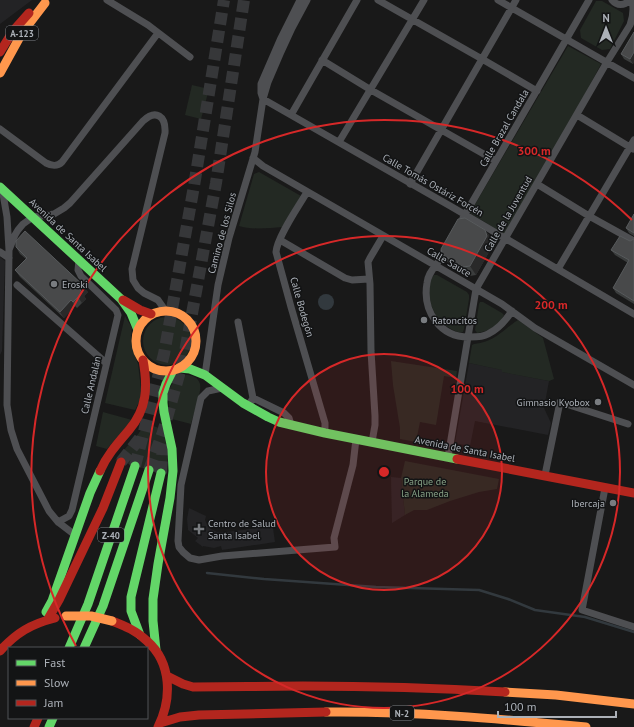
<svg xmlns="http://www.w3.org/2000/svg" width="634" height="727" font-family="'PT Sans',sans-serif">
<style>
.built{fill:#232325}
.green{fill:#232923}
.water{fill:#32393e}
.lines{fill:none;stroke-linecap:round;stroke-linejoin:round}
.stream{stroke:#32393e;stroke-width:2.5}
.highway-tunnel{stroke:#363739;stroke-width:12;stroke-dasharray:12 6;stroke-linecap:butt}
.street{stroke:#4e4f52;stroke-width:7}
.fast{stroke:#63d668;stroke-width:9}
.slow{stroke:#ff974d;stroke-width:9}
.jam{stroke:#b3261e;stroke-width:9}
.slow-bridge{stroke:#ff974d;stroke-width:9}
.wall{fill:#3b3d3d}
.shaded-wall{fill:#292929}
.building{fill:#48494a;stroke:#575a5c}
.ring{fill:none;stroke:#d62828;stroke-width:2}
.poi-dot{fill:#797c80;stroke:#131415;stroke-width:1.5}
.labels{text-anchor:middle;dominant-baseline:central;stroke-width:3;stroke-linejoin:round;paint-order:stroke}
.shield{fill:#131415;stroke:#7e8287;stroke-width:1}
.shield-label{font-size:9px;font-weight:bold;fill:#acb1b8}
.street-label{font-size:10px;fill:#acb1b8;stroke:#131415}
.poi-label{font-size:10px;fill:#acb1b8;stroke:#131415;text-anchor:start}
.park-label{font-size:10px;fill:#87a186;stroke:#131415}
.centre{fill:#d62828;stroke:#131415;stroke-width:2}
.ring-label{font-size:12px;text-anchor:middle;font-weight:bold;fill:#d62828;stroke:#131415;stroke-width:3;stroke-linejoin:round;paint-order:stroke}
</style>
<rect width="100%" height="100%" fill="#191919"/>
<path class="built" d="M 0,0 L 32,0 L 0,24 Z
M 0,257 L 5,261 L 2,351 L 0,355 Z
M 469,363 L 503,370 L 503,372 L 549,381 L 544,408 L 551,423 L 548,435 L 475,421 L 470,446 L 455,443 Z
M 391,477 L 401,478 L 405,515 L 392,523 Z
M 189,508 L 206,516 L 205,520 L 207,525 L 211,529 L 217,532 L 227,532 L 258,528 L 257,524 L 273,528 L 275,542 L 222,550 L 221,546 L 214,548 L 203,546 L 203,547 L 195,541 L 198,538 L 188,530 L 188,529 L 187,519 Z"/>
<path class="green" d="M 596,1 L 602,1 L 623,13 L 624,21 L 610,49 L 602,50 L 581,38 L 580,30 Z
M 568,46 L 601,64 L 537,184 L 504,234 L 470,213 Z
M 192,85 L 209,89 L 201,119 L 185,115 Z
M 259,172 L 301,196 L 282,227 C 269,228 251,230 239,226 L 254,174 Z
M 434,275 L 437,275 L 467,292 L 469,295 L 469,299 L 464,329 L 463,332 C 458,333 455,331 451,329 C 436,321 431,309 429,293 C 429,287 430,280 434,275 Z
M 480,302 L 483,302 L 502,313 L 504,315 C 501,325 487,332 477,333 L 475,330 L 479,304 Z
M 125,316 L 132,328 L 131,336 L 133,351 L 138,364 L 141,389 L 140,400 L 135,410 L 105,403 Z
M143 341a24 24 0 1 1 48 0a24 24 0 1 1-48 0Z
M 518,320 L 543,338 L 554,379 L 549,381 L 502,372 L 502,370 L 469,363 L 472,345 L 474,344 C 496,341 501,331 518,320 Z
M 391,361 L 457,371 L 456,378 L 444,376 L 436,425 L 420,422 L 416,442 L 400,439 L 400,428 L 393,385 Z
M 186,375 C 192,375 198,377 200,384 C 202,392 193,416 191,424 L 172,419 C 167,400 164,382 186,375 Z
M 103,412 L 132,420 L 107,449 L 96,446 Z
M 144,423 L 162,429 L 166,443 L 168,458 L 166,475 L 115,460 C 118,457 121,453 124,450 C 131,441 141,434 144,423 Z
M 405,461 L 499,479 L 497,489 L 479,492 L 450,501 L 427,510 L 414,510 L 405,515 L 401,478 Z"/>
<path class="water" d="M318 302a8 8 0 1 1 16 0a8 8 0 1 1-16 0Z"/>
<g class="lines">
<path class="stream" d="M 207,573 L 264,579 L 376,587 L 479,590 L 508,599 L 535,610 L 585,617 L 634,632"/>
<path class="highway-tunnel" d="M 121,462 L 140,438
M 135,466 L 164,354 L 194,186 L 224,0
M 149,470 L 163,432 L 184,357 L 216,183 L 244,0
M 161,473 L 163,444"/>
<path class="street" d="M 107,0 L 148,25 L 190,57
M 300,0 L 281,38 L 261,84 L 261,93 L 263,99 L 452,207 L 634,314
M 378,0 L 482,59 L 537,91
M 498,0 L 634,78
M 612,0 C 617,6 624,6 630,0
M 322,60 L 371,90 L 496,161
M 291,115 L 357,0
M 577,115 L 633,149
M 0,129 L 46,163 C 52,166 57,167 62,162 L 158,33
M 339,142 L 424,0
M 253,158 L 263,166 L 502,304 L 535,328 L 634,385
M 410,184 L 516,0
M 537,184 L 589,216 L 634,241
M 2,188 L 7,217 L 9,250 L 7,405 L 11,430 L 17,449 L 49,511 L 58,522 L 75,535
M 307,192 C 299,206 277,237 276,252 L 291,307 L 325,423 L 325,433
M 463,218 L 589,0
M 280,240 L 345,278 L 352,280 L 369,279
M 447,246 C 444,251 441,257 438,262 C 433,269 428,274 427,283 C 422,312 441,338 470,337 C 476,337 483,337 488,334 C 499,329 506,320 512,311
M 9,250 L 15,235 L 18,230 L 23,224 L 33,217 L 42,216 L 54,214 L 64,208 L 70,203 L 143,121 C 156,109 166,116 165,133 L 132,269 L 133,280 L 138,288 L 144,293 L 158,300 L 165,310
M 0,252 L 9,258
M 558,269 L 634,140
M 17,285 L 106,363
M 238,322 L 253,398 L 248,406
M 205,375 L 218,285 L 229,238 L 255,152 L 263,99 L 268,82 L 280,54 L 292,28 L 307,0
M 222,388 L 208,391 L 201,398 L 181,485 L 178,541 L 179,547 L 183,552 L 190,558 L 199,560 L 222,556 L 335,547 L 334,538 L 353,465 L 356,439
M 253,398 L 284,413 L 289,418 L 291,425
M 372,442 L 375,425 L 375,416 L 371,351 L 370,284 L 368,262 L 370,258 L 383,236
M 448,457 L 476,289 L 607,62 L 630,25 C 633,17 634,9 632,0
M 545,475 L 560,402 L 628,424
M 605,488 L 582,610 L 634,627
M 58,522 L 69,516 L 72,510 L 118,315 L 116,310 L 81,276 L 78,270 L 79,260"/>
<path class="fast" d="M 0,187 L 121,299 L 131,313 L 138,330
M 180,368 L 190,369 L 205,375 L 243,403 L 268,417 L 279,422 L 325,433 L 457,459
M 46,612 L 52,601 L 90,493 L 100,471
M 140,635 L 131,611 L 131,597 L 161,473
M 69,648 L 88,604 L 135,466
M 84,648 L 103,606 L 149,470
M 156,650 L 153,621 L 153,599 L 158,564 L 170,498 L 173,471 L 172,449 L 164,412 L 163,403 L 163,393 L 166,384 L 173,370
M 49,727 L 53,718"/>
<path class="slow" d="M 0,73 L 22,33 L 45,3
M136 341a30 30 0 1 1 60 0a30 30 0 1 1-60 0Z
M 505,692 L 556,695 L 634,704
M 326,712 C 413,711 500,719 586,727"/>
<path class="jam" d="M 0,52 L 13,31 L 29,13
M 123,300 L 140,310 L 151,314
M 457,459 L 634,493
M 100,471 C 107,455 118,443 129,430 C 147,409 148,387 143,360
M 48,619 L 59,600 L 103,508 L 121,462
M 112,621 C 125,626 137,631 147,641 C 172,663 172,699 158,727
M 0,651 C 16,633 31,624 55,618
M 167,676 L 183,684 L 193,687 C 230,687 266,686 303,686 C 370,686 438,688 505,692
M 160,723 L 180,717 L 199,715 L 326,712
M 34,727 L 38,718"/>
<path class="slow-bridge" d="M 66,616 L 91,616 L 112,621"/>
</g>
<path class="wall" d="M 634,32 L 634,62 L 633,64 L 624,59 L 621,54 Z
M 634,214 L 634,236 L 629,233 L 626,228 Z
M 485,230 L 492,239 L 493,245 L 476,275 L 470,276 L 449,264 L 443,255 Z
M 634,239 L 634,304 L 616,293 L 613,288 L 628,263 L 615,255 L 611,250 Z
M 16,247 L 88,292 L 84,296 L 86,299 L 77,308 L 75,306 L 64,318 L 20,277 L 15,270 L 26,259 L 20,254 Z"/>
<path class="shaded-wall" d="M 634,52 L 634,62 L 633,64 L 630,59 Z
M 485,230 L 492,239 L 493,245 L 476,275 L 470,266 Z
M 84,286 L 88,292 L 84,296 L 86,299 L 82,303 L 78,297 L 80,290 Z
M 71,300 L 75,306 L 64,318 L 60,312 Z"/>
<path class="building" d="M 634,32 L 634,52 L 630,59 L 621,54 Z
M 634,214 L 634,233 L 626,228 Z
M 465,218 L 485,230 L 487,236 L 470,266 L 463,267 L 443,255 L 441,249 L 458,219 Z
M 25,231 L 84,286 L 80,290 L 82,292 L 78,297 L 73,302 L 71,300 L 60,312 L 15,270 L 27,258 L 16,247 L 16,241 Z
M 620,236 L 630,241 L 634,239 L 634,301 L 613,288 L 629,260 L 611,250 Z"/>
<circle cx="384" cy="472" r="118" fill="#d62828" fill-opacity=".12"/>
<g class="ring">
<circle cx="384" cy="472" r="118"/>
<circle cx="384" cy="472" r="236"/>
<path d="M76 646A354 354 0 0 1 632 220"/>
</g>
<g class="poi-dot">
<circle cx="54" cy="284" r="4"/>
<circle cx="424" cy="320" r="4"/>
<circle cx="598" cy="402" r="4"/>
<circle cx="613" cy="503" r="4"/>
<path d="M197 523h4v4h4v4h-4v4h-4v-4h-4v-4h4z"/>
</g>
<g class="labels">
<g class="shield">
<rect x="6" y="26" width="32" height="14" rx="3"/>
<rect x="98" y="528" width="26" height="14" rx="3"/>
<rect x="390" y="706" width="24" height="14" rx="3"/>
</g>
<g class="shield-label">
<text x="22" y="33">A-123</text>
<text x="111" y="535">Z-40</text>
<text x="402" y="713">N-2</text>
</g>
<g class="street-label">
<text transform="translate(504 128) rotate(-60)">Calle Brazal Candala</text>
<text transform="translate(433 185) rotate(30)">Calle Tomás Ostáriz Forcén</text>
<text transform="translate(508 214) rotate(-60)">Calle de la Juventud</text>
<text transform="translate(222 233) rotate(-75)">Camino de los Silos</text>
<text transform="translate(68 235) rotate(43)">Avenida de Santa Isabel</text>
<text transform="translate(449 262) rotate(30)">Calle Sauce</text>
<text transform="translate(302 307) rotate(74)">Calle Bodegón</text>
<text transform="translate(91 385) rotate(-77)">Calle Andalán</text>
<text transform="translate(465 449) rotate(11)">Avenida de Santa Isabel</text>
</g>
<g class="poi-label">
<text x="62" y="284">Eroski</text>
<text x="432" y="320">Ratoncitos</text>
<text x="590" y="402" text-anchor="end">Gimnasio Kyobox</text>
<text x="605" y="503" text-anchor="end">Ibercaja</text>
<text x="208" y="523">Centro de Salud<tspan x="208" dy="12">Santa Isabel</tspan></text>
</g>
<g class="park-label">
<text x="425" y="481">Parque de<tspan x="425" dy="12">la Alameda</tspan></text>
</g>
</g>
<circle cx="384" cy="472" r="6" class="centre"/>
<g class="ring-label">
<text x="534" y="155">300 m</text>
<text x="551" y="309">200 m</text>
<text x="467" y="393">100 m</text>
</g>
<rect x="8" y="647" width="140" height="72" fill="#131415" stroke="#505356"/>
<rect x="16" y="660" width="20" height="6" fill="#63d668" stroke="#505356"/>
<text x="44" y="667" font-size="12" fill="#acb1b8">Fast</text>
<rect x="16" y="680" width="20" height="6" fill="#ff974d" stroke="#505356"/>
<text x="44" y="687" font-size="12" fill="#acb1b8">Slow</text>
<rect x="16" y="700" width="20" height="6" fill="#b3261e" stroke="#505356"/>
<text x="44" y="707" font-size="12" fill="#acb1b8">Jam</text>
<g transform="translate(606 28)" stroke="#131415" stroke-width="3" paint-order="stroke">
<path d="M0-3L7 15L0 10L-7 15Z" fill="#acb1b8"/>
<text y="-6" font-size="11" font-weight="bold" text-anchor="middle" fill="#acb1b8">N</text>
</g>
<path d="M498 711v6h118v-6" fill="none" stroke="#acb1b8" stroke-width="2"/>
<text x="504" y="711" font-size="12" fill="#acb1b8" stroke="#131415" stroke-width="3" paint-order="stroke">100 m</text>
</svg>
